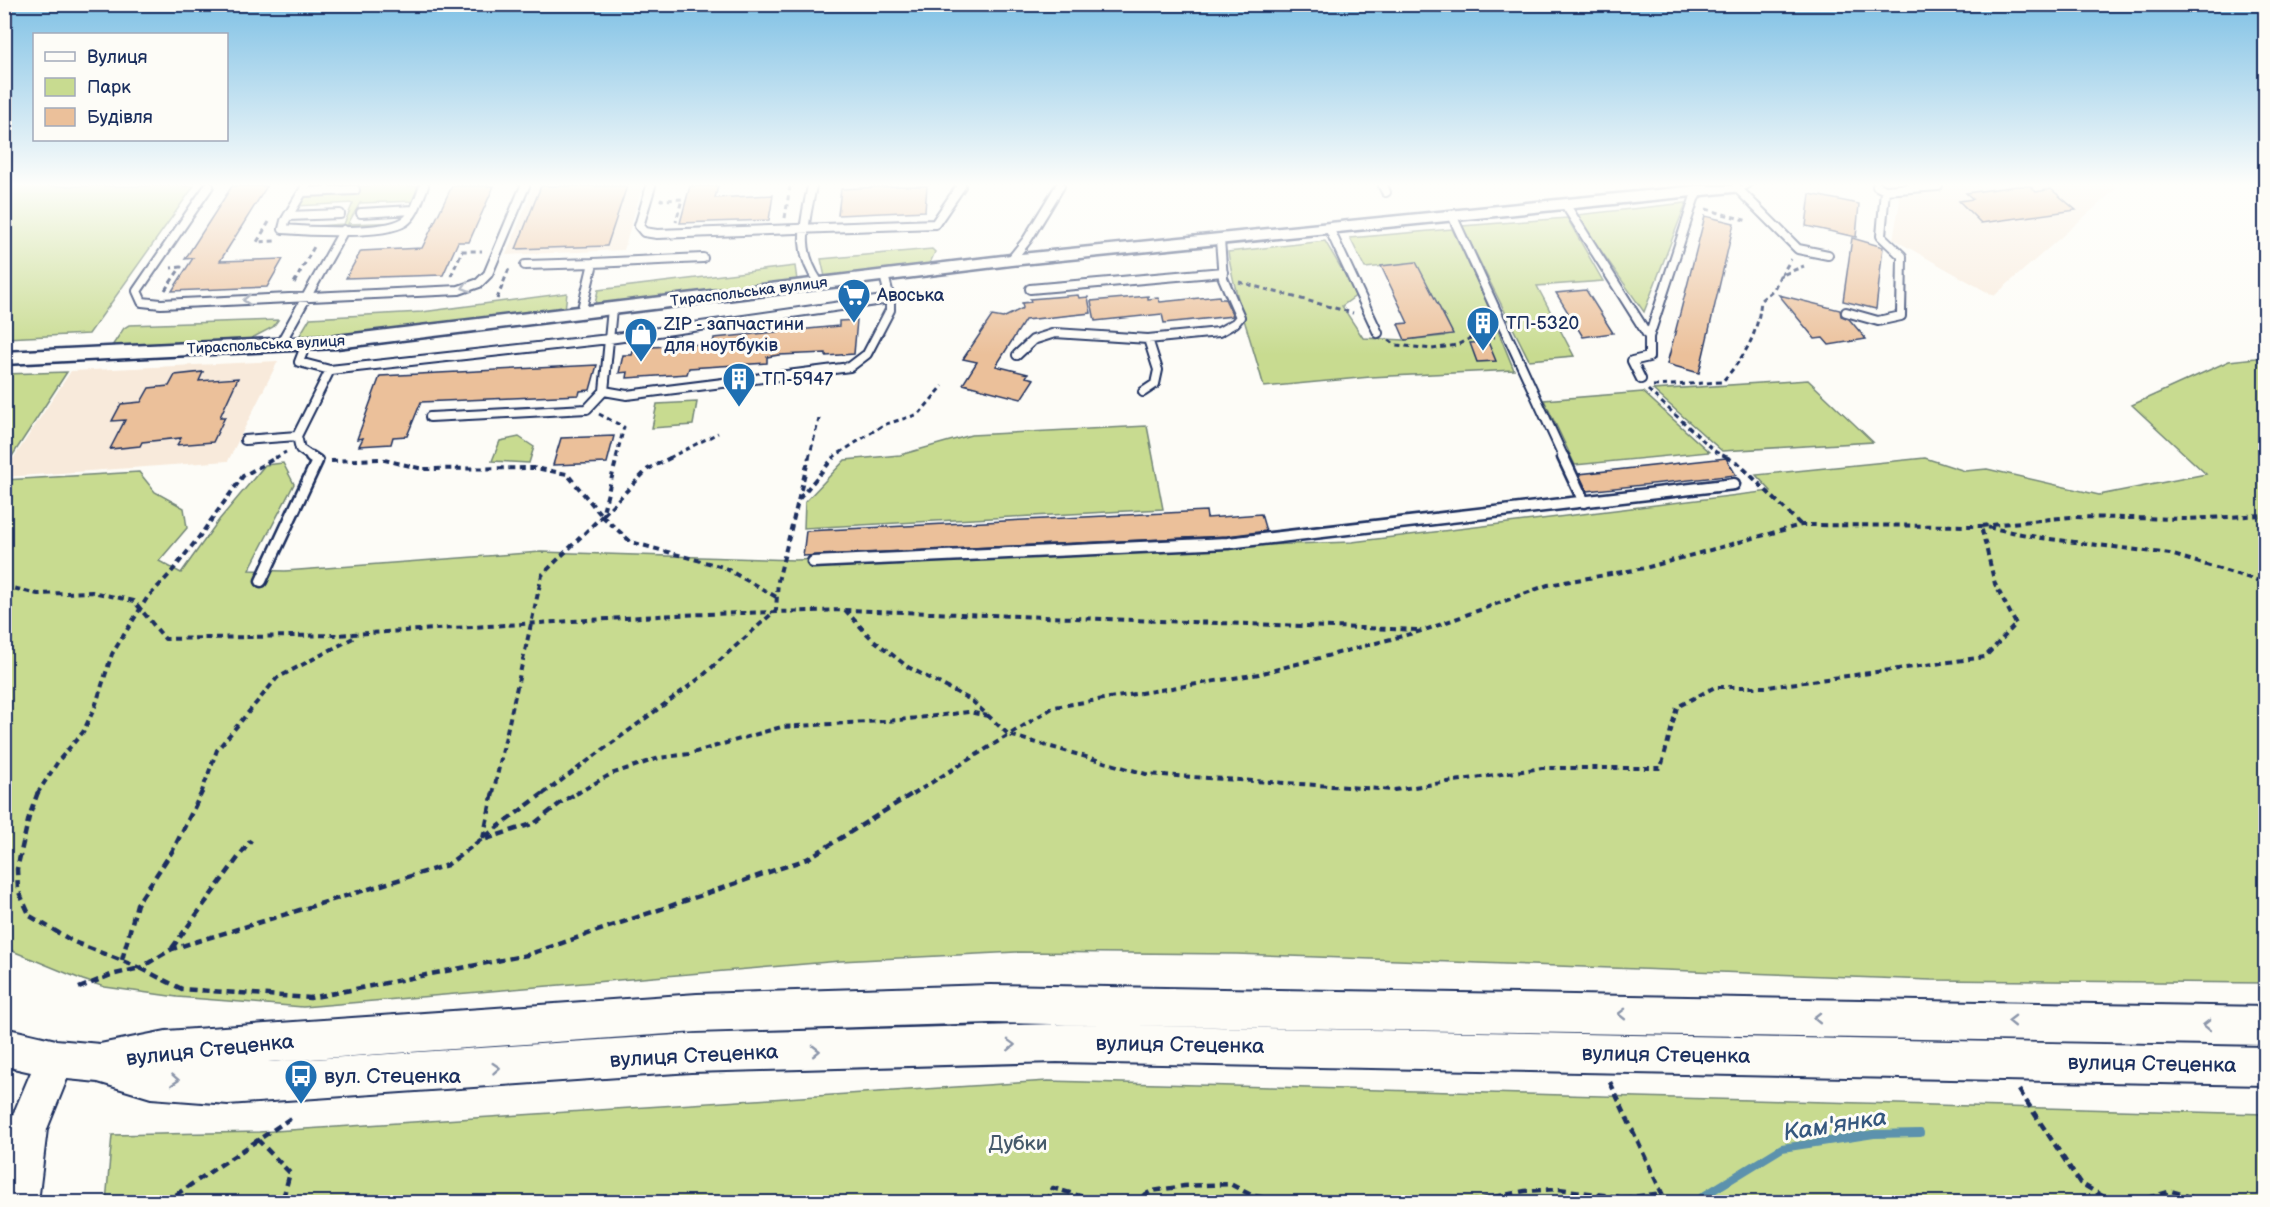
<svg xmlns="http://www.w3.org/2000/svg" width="2270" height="1207" font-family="'Balsamiq Sans',sans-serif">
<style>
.built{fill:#f8eadb}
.green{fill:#c8db90;stroke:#728577;stroke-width:1.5}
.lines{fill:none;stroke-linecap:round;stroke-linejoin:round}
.stream{stroke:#5b92ad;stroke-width:8}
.building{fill:#ebc09a;stroke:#1b2f5e;stroke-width:1.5}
.lane-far1-casing{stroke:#1b2f5e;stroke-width:12}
.lane-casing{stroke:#1b2f5e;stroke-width:15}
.street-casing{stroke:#1b2f5e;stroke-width:5}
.secondary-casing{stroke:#1b2f5e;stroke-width:4}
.path-far2{stroke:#1b2f5e;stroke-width:3;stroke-dasharray:5 4;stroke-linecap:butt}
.path-far1{stroke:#1b2f5e;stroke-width:4;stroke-dasharray:6 4.5;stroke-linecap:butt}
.path{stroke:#1b2f5e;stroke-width:4.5;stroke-dasharray:8 5;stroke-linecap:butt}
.lane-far1{stroke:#fdfcf7;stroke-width:8}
.lane{stroke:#fdfcf7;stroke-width:10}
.street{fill:#fdfcf7;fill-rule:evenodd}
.secondary{fill:#fdfcf7;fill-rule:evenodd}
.oneway{stroke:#8c96aa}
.labels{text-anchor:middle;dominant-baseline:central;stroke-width:6;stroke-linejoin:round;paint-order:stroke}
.far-street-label{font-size:15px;fill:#1b2f5e;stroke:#fdfcf7}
.poi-label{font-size:18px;fill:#1b2f5e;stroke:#fdfcf7;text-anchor:start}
.near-street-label{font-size:21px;fill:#1b2f5e;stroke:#fdfcf7}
.near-poi-label{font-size:21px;fill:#1b2f5e;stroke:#fdfcf7;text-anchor:start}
.near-park-label{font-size:21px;fill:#465a6a;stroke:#fdfcf7}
.near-water-label{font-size:24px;font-style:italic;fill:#36587f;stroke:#fdfcf7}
</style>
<rect width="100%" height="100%" fill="#fdfcf7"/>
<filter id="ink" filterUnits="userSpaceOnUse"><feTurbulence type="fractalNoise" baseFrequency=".0167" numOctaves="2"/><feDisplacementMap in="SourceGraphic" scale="12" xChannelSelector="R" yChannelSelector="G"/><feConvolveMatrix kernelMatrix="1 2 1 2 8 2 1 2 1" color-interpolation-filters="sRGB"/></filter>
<g filter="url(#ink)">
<path class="built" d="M 534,186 L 642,186 L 624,250 L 506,255 Z
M 1894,186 L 2114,186 L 2117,188 L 1994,296 L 1893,239 L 1900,201 Z
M 278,361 L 228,461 L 5,477 L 5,471 L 71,371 Z"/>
<path class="green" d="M 4,186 L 194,186 L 89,334 L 5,338 Z
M 310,186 L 422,186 L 415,201 L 360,203 L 348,224 L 401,222 L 398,223 L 286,228 L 344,224 L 353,203 L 297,206 Z
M 1686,203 L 1644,312 L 1576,215 Z
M 1567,218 L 1603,281 L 1537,286 L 1574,356 L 1529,360 L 1462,226 Z
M 1452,229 L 1483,294 L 1514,370 L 1370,377 L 1264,387 C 1252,342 1235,298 1228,252 L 1325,241 L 1357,295 L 1342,306 L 1363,338 L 1405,340 L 1444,336 L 1448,324 L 1416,263 L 1365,268 L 1350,238 Z
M 932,249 L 935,252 L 929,265 L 825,277 L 821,259 Z
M 795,266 L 797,280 L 595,304 L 598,290 Z
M 567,293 L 565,310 L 401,331 L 304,337 L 300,335 L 310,318 L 422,312 Z
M 278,320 L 273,327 L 250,339 L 112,346 L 124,328 L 129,325 Z
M 2265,357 L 2265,983 L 1931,980 L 1237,954 L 1016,952 L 840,961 L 303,1007 L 177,997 L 105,987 L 83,980 L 5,948 L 5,480 L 139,472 L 155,492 L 184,508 L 187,528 L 159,561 L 181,573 L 219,520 L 265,465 L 283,463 L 294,484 L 249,570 L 285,571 L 541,552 L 795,560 L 1352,542 L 1771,491 L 1756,475 L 1925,458 L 1965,471 L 1987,469 L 2099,495 L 2206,474 L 2132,405 L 2229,361 Z
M 67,372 L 5,467 L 5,374 Z
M 1808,380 L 1873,442 L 1722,451 L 1653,390 Z
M 1643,392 L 1709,452 L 1575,465 L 1544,400 Z
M 697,402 L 693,425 L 652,428 L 657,404 Z
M 1147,426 L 1163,509 L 804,528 L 805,502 L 845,460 L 900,455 L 971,435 Z
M 519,437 L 534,447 L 529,463 L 492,461 L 500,441 Z
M 1048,1081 L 2265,1114 L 2265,1202 L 106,1202 L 112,1135 L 259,1132 Z"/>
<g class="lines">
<path class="stream" d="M 1702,1202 L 1702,1197 L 1782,1148 L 1874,1134 L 1920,1133"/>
</g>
<path class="building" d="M 232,186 L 267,186 L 220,261 L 283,259 L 267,287 L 172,291 L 193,258 L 185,259 Z
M 452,186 L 494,186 L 469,242 L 458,242 L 443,275 L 346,278 L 361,251 L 422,248 Z
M 541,186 L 627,186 L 607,246 L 516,249 Z
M 690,186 L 718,186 L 715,198 L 773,195 L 769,220 L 680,223 Z
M 899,186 L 927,186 L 925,211 L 838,215 L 841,189 Z
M 2017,186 L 2030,186 L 2036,192 L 2051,189 L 2076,210 L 1981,223 L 1959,201 L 1973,199 L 1966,193 Z
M 1810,194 L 1859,204 L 1856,237 L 1806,226 Z
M 1705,216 L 1734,223 L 1699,373 L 1667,364 Z
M 1852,238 L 1883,247 L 1876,309 L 1843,301 Z
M 1416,262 L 1453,334 L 1405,340 L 1398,324 L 1408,323 L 1381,266 Z
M 1586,290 L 1613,333 L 1583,337 L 1556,293 Z
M 1078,295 L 1079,298 L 1088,297 L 1091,313 L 1025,320 L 996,366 L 1028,374 L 1026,377 L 1034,379 L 1021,399 L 963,384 L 977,362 L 963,359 L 992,316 L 1003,318 L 1023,308 L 1022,303 L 1031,302 L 1030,299 Z
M 1779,295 L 1840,310 L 1841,316 L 1849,319 L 1866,339 L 1829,345 L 1823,338 L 1815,339 Z
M 1148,296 L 1148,299 L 1158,298 L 1160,302 L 1219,296 L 1220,299 L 1225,299 L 1233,316 L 1164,323 L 1162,314 L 1095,321 L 1091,301 Z
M 857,320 L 854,354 L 826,356 L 826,353 L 779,355 L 767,357 L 767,363 L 689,368 L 687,374 L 627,378 L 628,372 L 619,373 L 623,355 L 632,355 L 634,348 L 704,344 L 713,343 L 714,338 L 839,326 L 839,321 Z
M 1488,342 L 1496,361 L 1477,362 L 1470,343 Z
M 597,365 L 590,390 L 580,391 L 579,395 L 421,402 L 407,436 L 393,437 L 391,444 L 359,446 L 363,438 L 357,439 L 380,376 Z
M 203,372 L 199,381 L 238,378 L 220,417 L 225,417 L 213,442 L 177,445 L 181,438 L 142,442 L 140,446 L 110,449 L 125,420 L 112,421 L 121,404 L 141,402 L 149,388 L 169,386 L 175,375 Z
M 614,436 L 607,463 L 553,465 L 561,438 Z
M 1726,458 L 1736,475 L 1587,491 L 1579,474 Z
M 1206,511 L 1207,518 L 1261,514 L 1266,531 L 1227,536 L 803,556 L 806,531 Z"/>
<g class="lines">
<g class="lane-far1-casing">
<path id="lane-far1" d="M 209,186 L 137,291 L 142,302 L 161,304 L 459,290 L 479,283 L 488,274 L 525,186
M 306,186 L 285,221 L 283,229 C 308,231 383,235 404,222 C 415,215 419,197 424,186
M 651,186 L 639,226 L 644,232 L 657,234 L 935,224 L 961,186
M 812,186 C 805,223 795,249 819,283
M 1383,186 L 1386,192
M 1736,187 L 1798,249 L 1828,255
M 1885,190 L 1938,186
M 303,192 L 355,190
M 1565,204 L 1649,337 L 1649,357 L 1632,361 L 1641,379
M 361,213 L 412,210
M 1452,215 L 1564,458
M 288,216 L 340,214
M 1329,228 L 1378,333
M 1011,260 L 1027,240 L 1060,186
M 593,263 L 703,258
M 525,265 L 593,263 L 581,313
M 1030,289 L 1223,272
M 1846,312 L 1878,321 L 1901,316 L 1902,256 L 1881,236 L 1885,190 L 1877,186
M 1649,337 L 1694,199 L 1699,190
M 306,344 L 299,362 L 330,370 L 297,436 L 300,449 L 313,458
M 279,346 L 344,230
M 1017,355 L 1033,340 L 1055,333 L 1148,339 L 1219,332 L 1235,323 L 1240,317 L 1223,278 L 1220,240
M 330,370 L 609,339 L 890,299
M 604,391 L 627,395 L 850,367 L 867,354 L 890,310 L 890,299 L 884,275
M 1143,392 L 1155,384 L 1158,370 L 1148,339
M 430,417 L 587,409 L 604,391 L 612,309
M 245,440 L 297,436"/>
</g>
<g class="lane-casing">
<path id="lane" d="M 1563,457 L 1584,502
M 813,562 L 1228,543 L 1734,484
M 261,581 L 317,461 L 311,457"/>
</g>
<g class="street-casing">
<path id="street" d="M 1697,186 L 1750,186 L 1742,191 L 1011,265 L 337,348 L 4,364 L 4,352 L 337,336 L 1011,255 Z"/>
</g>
<g class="secondary-casing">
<path id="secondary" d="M 990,985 L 2266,1007 L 2266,1045 L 990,1023 L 697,1032 L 268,1062 L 691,1034 L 1057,1024 L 2266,1047 L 2266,1085 L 1057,1062 L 691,1072 L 228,1104 L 151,1098 L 98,1082 L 67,1079 L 47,1129 L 38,1202 L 4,1202 L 4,1148 L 7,1129 L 31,1072 L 4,1066 L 4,1028 L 56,1040 L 100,1044 L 166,1031 L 697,994 Z"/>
</g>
<path class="path-far2" d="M 662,198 L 661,200 L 682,199 L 676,222
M 1706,209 L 1748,221
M 785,218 L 790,186
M 269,222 L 257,242 L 277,241
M 451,276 L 462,251 L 482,251
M 1781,276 L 1791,259
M 1239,282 L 1353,313
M 294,283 L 315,245
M 165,290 L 181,267 L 171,268
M 497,299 L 510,266
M 1389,340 L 1396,345 L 1432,349 L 1457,345 L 1471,338 L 1495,337
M 1653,386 L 1722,382 C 1745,356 1758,335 1761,300 L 1774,289 L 1780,276 L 1804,266
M 1648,390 L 1716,452 L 1729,458
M 599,414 L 624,427 L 616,458
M 275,458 L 286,452
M 669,458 L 718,433
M 809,458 L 820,415
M 832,458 L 883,425 L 919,414 L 943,386"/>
<path class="path-far1" d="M 1726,457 L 1738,463 L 1801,525
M 331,461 L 380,459 L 423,469 L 535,468 L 567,474 L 602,516 L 648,469 L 672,457
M 799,499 L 834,457
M 602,516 L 631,542 L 723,567 L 778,598
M 4,586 L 38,594 L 92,592 L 134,601 L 165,639 L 335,635 L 675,615 L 845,610 L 1419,630
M 845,610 L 871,638 L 908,667 L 971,700 L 1009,735 L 1146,774 L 1394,790 L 1542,768 L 1661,768 L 1677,707 L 1715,687 L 1768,687 L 1985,657 L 2016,624 L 1995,584 L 1981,526 L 2071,517 L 2187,519 L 2266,515
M 37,794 L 59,760 L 83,732 L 95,707 L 112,654 L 147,598 L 169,575 L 199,537 L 243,476 L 277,457
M 201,794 L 217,750 L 277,678 L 357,636
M 493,794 L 542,575 L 602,516 L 617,457
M 543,794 L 700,678 L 776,610 L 778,581 L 809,457
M 576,794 L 611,774 L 659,758 L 689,754 L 781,727 L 900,720 L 969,712 L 988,716
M 913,794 L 1054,707 L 1259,674 L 1425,630 L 1548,585 L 1645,568 L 1801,525 L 1981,526 L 2042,538 L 2170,554 L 2266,583"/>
<path class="path" d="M 38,792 L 29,817 L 17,869 L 18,890 L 30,916 L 74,942 L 140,968 L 172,949 L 447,865 L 545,792
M 483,839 L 493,792
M 486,839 L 535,823 L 563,801 L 579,792
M 172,948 L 251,840
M 122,960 L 137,904 L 173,850 L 202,792
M 79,988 L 111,975 L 140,968 L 182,989 L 310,998 L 527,955 L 807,859 L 915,792
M 1610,1082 L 1666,1202
M 2019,1090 L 2080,1183 L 2113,1202
M 257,1139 L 290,1173 L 282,1202
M 165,1202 L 294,1116
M 1046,1202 L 1053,1188 L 1100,1202
M 1131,1202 L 1152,1191 L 1184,1186 L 1230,1184 L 1251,1195 L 1285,1202
M 1469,1202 L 1525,1191 L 1559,1189 L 1625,1198 L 1662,1193
M 2135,1202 L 2171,1191 L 2208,1202"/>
<use href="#lane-far1" class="lane-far1"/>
<use href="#lane" class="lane"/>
<use href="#street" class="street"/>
<use href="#secondary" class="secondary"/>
</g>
<defs><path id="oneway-chevron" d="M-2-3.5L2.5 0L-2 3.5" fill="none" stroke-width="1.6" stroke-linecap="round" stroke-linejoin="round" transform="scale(1.5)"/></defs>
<g class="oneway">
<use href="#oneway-chevron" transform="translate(466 287) rotate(163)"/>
<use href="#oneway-chevron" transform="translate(247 300) rotate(177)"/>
<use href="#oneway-chevron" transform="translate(1622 1014) rotate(-179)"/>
<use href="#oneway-chevron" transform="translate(1817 1018) rotate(-179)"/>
<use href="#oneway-chevron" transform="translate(2012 1021) rotate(-179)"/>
<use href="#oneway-chevron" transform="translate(2207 1025) rotate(-179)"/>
<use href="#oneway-chevron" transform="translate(1011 1045) rotate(-2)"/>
<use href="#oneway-chevron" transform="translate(816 1051) rotate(-1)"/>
<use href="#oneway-chevron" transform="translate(496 1068) rotate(-4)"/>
<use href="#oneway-chevron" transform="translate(175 1080) rotate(4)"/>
</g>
</g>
<linearGradient id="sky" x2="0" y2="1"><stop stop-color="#80c1e5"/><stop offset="0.52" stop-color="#fefefb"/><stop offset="1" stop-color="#fefefb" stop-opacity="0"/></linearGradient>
<rect width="2270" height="355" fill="url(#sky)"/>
<defs>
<g id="supermarket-pin" transform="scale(1.725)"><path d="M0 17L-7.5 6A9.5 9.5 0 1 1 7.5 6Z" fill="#1f6fb2" stroke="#fdfcf7"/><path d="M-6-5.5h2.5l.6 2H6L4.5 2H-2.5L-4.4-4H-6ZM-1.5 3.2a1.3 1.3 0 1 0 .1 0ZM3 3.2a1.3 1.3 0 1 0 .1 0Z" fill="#fff"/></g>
<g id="building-pin" transform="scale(1.725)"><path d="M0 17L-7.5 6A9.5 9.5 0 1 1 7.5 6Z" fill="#1f6fb2" stroke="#fdfcf7"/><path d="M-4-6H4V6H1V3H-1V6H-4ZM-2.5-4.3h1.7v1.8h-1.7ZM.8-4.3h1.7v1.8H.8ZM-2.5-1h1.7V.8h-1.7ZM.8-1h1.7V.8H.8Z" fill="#fff"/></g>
<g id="shop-pin" transform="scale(1.725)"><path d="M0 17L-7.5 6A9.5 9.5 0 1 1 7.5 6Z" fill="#1f6fb2" stroke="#fdfcf7"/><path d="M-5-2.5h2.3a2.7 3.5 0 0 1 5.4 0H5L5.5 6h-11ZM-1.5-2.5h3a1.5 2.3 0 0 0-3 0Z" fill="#fff"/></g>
<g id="bus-pin" transform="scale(1.725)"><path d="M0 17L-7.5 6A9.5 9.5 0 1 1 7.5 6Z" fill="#1f6fb2" stroke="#fdfcf7"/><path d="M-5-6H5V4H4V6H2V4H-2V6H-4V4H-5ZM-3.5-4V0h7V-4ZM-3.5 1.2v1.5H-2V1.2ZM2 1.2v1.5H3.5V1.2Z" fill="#fff"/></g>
</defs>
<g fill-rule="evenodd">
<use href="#supermarket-pin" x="854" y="295"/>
<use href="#building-pin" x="1483" y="323"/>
<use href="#shop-pin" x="641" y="334"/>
<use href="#building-pin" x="739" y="379"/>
<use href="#bus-pin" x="301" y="1076"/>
</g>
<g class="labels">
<g class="far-street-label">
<text transform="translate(749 292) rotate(-7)">Тираспольська вулиця</text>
<text transform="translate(266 345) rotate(-3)">Тираспольська вулиця</text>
</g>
<g class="poi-label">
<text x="877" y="295">Авоська</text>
<text x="1506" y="323">ТП-5320</text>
<text x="664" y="324">ZIP - запчастини<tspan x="664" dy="21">для ноутбуків</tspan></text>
<text x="762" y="379">ТП-5947</text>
</g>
<g class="near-street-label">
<text transform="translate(1180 1045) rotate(1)">вулиця Стеценка</text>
<text transform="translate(210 1050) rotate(-6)">вулиця Стеценка</text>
<text transform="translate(1666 1055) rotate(1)">вулиця Стеценка</text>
<text transform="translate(694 1056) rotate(-3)">вулиця Стеценка</text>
<text transform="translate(2152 1064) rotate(1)">вулиця Стеценка</text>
</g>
<g class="near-poi-label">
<text x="324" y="1076">вул. Стеценка</text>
</g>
<g class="near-park-label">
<text x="1018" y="1143">Дубки</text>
</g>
<g class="near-water-label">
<text transform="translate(1835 1125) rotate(-9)">Кам'янка</text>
</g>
</g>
<rect width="2270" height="1207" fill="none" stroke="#fdfcf7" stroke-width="24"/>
<rect x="12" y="12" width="2246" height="1183" fill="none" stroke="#1b2f5e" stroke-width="2" filter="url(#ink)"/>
<rect x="33" y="33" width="195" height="108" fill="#fdfcf7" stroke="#a3aaba" stroke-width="1.5"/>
<rect x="45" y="52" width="30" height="9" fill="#fdfcf7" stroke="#a3aaba" stroke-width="1.5"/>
<text x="87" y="63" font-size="18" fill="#1b2f5e">Вулиця</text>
<rect x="45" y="78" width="30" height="18" fill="#c8db90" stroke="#a3aaba" stroke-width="1.5"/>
<text x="87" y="93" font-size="18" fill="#1b2f5e">Парк</text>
<rect x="45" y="108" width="30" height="18" fill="#ebc09a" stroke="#a3aaba" stroke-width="1.5"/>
<text x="87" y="123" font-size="18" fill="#1b2f5e">Будівля</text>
</svg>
